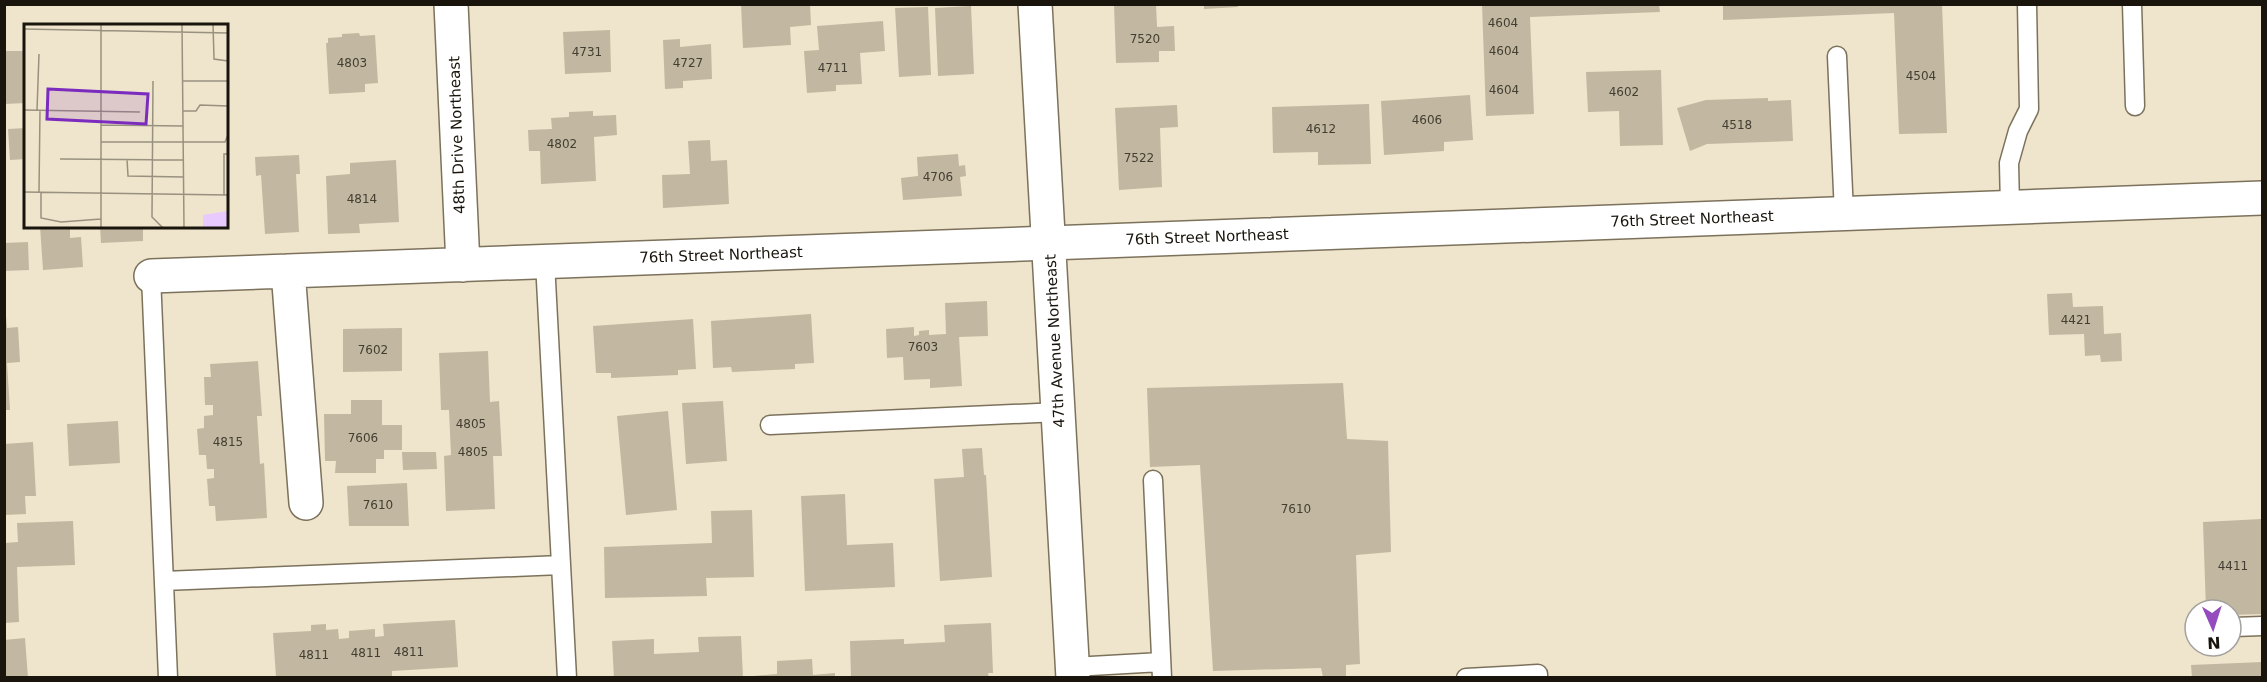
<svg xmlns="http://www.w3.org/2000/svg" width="2267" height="682" font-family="'DejaVu Sans',sans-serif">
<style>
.building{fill:#c2b7a0}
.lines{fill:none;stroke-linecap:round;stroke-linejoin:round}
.lane-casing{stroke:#7c725c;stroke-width:21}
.street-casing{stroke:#7c725c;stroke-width:36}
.secondary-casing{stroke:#7c725c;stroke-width:36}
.lane{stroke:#fff;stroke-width:18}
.street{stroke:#fff;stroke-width:33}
.secondary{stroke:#fff;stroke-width:33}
.labels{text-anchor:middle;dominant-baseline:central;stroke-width:5;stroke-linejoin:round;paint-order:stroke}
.number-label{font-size:12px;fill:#433e31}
.street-label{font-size:15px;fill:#19150c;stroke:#fff}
.inset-road{fill:none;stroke:#99917f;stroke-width:1.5}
.view{fill:#7b2cbf;fill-opacity:0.15;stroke:#7b2cbf;stroke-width:3}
.inset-edge{fill:none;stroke:#19150c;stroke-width:3}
</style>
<rect width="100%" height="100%" fill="#efe4cc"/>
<path class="building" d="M 741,4 L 810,4 L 811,25 L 790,27 L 791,45 L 743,48 Z
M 1114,4 L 1156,4 L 1157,27 L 1174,26 L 1175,51 L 1159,51 L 1159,62 L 1116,63 Z
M 1204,4 L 1238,4 L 1238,7 L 1204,9 Z
M 1482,4 L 1659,4 L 1660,12 L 1530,17 L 1534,114 L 1486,116 Z
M 1723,4 L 1942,4 L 1947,133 L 1899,134 L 1894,13 L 1723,20 Z
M 971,6 L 974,74 L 938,76 L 935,8 Z
M 928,7 L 931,75 L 899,77 L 895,8 Z
M 883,21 L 885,51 L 860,53 L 862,84 L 836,85 L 836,91 L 807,93 L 804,51 L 819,50 L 817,26 Z
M 610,30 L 611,72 L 565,74 L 563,32 Z
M 359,33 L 360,36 L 375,35 L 378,83 L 365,84 L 365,92 L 329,94 L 326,43 L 328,43 L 328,38 L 342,37 L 342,34 Z
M 680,39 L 680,47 L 711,44 L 712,79 L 683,81 L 683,88 L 665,89 L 663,40 Z
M 4,51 L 26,51 L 26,103 L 4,104 Z
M 1661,70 L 1663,145 L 1620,146 L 1619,111 L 1588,112 L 1586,72 Z
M 1470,95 L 1473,140 L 1444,142 L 1444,151 L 1384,155 L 1381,101 Z
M 1768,98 L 1768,101 L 1791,100 L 1793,141 L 1707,144 L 1690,151 L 1677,108 L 1706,100 Z
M 1369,104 L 1371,164 L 1318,165 L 1318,152 L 1273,153 L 1272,107 Z
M 1177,105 L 1178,127 L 1160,128 L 1162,187 L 1119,190 L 1115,108 Z
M 593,111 L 593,116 L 616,115 L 617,135 L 594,137 L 596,181 L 541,184 L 540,151 L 529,151 L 528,130 L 552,129 L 551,118 L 569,117 L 569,112 Z
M 26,128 L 26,159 L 10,160 L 8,129 Z
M 710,140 L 711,161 L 727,160 L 729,204 L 663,208 L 662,175 L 690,174 L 688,141 Z
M 958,154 L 959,166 L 965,165 L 966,176 L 960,177 L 962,196 L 903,200 L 901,178 L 918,176 L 917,157 Z
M 299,155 L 300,174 L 296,174 L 299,232 L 265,234 L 261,175 L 256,176 L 255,157 Z
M 396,160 L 399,222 L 359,224 L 360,233 L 328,234 L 326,176 L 350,174 L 350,163 Z
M 40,226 L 70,226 L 70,238 L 81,237 L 83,267 L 43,270 Z
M 100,226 L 143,226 L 143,241 L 101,243 Z
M 28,242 L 29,270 L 4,271 L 4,243 Z
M 2072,293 L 2073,307 L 2103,306 L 2104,334 L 2121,333 L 2122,361 L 2101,362 L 2100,355 L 2085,356 L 2084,334 L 2049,335 L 2047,294 Z
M 987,301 L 988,336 L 959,337 L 962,386 L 930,388 L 930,379 L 904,380 L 903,357 L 887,358 L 886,329 L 914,327 L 914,336 L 919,335 L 919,331 L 929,330 L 929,335 L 946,334 L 945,303 Z
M 811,314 L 814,363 L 795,364 L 795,369 L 732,372 L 731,367 L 713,368 L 711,321 Z
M 4,316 L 6,316 L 7,328 L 18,327 L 20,362 L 7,363 L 10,410 L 4,410 Z
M 693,319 L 696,369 L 678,370 L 678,375 L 611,378 L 611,373 L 596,373 L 593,326 Z
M 402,328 L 402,371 L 343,372 L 343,329 Z
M 488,351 L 490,402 L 499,401 L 502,456 L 493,456 L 495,509 L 446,511 L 444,456 L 451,455 L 449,410 L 441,410 L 439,353 Z
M 258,361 L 262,416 L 257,416 L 260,464 L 264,463 L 267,518 L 216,521 L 215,506 L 209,506 L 207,479 L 214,478 L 214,469 L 207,469 L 206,455 L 199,455 L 197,429 L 204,428 L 204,416 L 213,415 L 213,405 L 205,405 L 204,377 L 211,377 L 210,364 Z
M 1343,383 L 1347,439 L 1388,441 L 1391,552 L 1356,555 L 1360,664 L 1346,665 L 1346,677 L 1323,677 L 1321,668 L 1213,671 L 1200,465 L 1150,467 L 1147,388 Z
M 351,400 L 382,400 L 382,425 L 402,425 L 402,450 L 384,450 L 384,459 L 376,459 L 376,473 L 335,473 L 336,461 L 325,461 L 324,414 L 351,414 Z
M 723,401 L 727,461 L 686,464 L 682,403 Z
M 668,411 L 677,510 L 626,515 L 617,416 Z
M 118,421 L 120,463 L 69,466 L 67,424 Z
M 33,442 L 36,496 L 25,496 L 26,514 L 4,515 L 4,444 Z
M 982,448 L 984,475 L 986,475 L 992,577 L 940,581 L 934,479 L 964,477 L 962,449 Z
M 402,452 L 436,452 L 437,469 L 403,470 Z
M 407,483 L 409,526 L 349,526 L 347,486 Z
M 845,494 L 847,545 L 893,543 L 895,587 L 805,591 L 801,496 Z
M 752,510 L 754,577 L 706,578 L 707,596 L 605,598 L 604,547 L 712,543 L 711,511 Z
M 2262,519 L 2262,614 L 2231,615 L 2231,610 L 2206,610 L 2203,522 Z
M 73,521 L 75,565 L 17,567 L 19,622 L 4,623 L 4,543 L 18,542 L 17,523 Z
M 455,620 L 458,667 L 392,671 L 392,678 L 309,678 L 309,676 L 276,677 L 273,633 L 311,631 L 311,625 L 326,624 L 326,630 L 338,629 L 339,639 L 349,638 L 349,631 L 375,629 L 375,637 L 384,636 L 383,624 Z
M 991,623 L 993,673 L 988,673 L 989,678 L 851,678 L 850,641 L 904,639 L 904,644 L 945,642 L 944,625 Z
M 741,636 L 743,678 L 614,678 L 612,641 L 654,639 L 654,654 L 699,652 L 698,637 Z
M 25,638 L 28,678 L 4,678 L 4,640 Z
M 812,659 L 813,675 L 835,673 L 835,678 L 753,678 L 753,676 L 777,674 L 777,661 Z
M 2262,662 L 2262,678 L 2192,678 L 2191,665 Z"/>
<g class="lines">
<g class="lane-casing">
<path id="lane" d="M 2132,4 L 2135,106
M 1837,56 L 1844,214
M 2010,207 L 2009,163 L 2018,131 L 2029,109 L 2027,4
M 545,262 L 567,678
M 151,276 L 168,678
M 770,425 L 1059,412
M 1153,480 L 1162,678
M 164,581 L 561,565
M 2234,627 L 2262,626
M 1073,667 L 1161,662
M 1466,678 L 1538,674 L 1538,678"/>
</g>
<g class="street-casing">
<path id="street" d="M 451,4 L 463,265
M 288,271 L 306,503
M 151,276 L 1049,243"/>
</g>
<g class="secondary-casing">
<path id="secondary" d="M 1035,4 L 1073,678
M 1049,243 L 2262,198"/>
</g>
<use href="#lane" class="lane"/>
<use href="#street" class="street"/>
<use href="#secondary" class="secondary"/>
</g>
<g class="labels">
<g class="number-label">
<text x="1503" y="23">4604</text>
<text x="1145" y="39">7520</text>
<text x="1504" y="51">4604</text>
<text x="587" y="52">4731</text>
<text x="352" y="63">4803</text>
<text x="688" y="63">4727</text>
<text x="833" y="68">4711</text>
<text x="1921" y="76">4504</text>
<text x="1504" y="90">4604</text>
<text x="1624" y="92">4602</text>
<text x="1427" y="120">4606</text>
<text x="1737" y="125">4518</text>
<text x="1321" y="129">4612</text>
<text x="562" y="144">4802</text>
<text x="1139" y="158">7522</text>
<text x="938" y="177">4706</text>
<text x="362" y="199">4814</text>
<text x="2076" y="320">4421</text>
<text x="923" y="347">7603</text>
<text x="373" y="350">7602</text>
<text x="471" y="424">4805</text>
<text x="363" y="438">7606</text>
<text x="228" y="442">4815</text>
<text x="473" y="452">4805</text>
<text x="378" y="505">7610</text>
<text x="1296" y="509">7610</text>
<text x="2233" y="566">4411</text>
<text x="409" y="652">4811</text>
<text x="366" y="653">4811</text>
<text x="314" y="655">4811</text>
</g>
<g class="street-label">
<text transform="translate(457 135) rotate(-92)">48th Drive Northeast</text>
<text transform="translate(1692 219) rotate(-2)">76th Street Northeast</text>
<text transform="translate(1207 237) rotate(-2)">76th Street Northeast</text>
<text transform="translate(721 255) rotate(-2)">76th Street Northeast</text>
<text transform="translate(1055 341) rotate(-93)">47th Avenue Northeast</text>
</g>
</g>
<g transform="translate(24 24)">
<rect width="204" height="204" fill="#efe4cc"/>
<path d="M 204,187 L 204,204 L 179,204 L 179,191 Z" fill="#e8cafe"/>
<path class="inset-road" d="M 77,0 L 77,204M 158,0 L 160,204M 189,0 L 190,35 L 204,37M 0,5 L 204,9M 129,57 L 128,193 L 139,204M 159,57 L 204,57M 0,86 L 116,88M 13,86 L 15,30M 159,87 L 172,87 L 176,81 L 204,82M 77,101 L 159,102M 77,118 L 201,118 L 204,111M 36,135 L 159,136M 103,135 L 104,152 L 159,153M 0,168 L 204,171M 15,168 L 16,86M 17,168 L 17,194 L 37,198 L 77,195M 200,171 L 200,130 L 204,130"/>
<path class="view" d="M 24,65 L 124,70 L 122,100 L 23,95 Z"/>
<rect width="204" height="204" class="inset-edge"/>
</g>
<rect width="2267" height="682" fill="none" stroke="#19150c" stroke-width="12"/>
<g transform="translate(2213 628) rotate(177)"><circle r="28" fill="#ffffff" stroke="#a3a19e" stroke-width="1.5"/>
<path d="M0-4.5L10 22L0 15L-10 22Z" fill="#934bbe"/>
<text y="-9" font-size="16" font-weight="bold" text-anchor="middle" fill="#19150c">N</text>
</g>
</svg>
